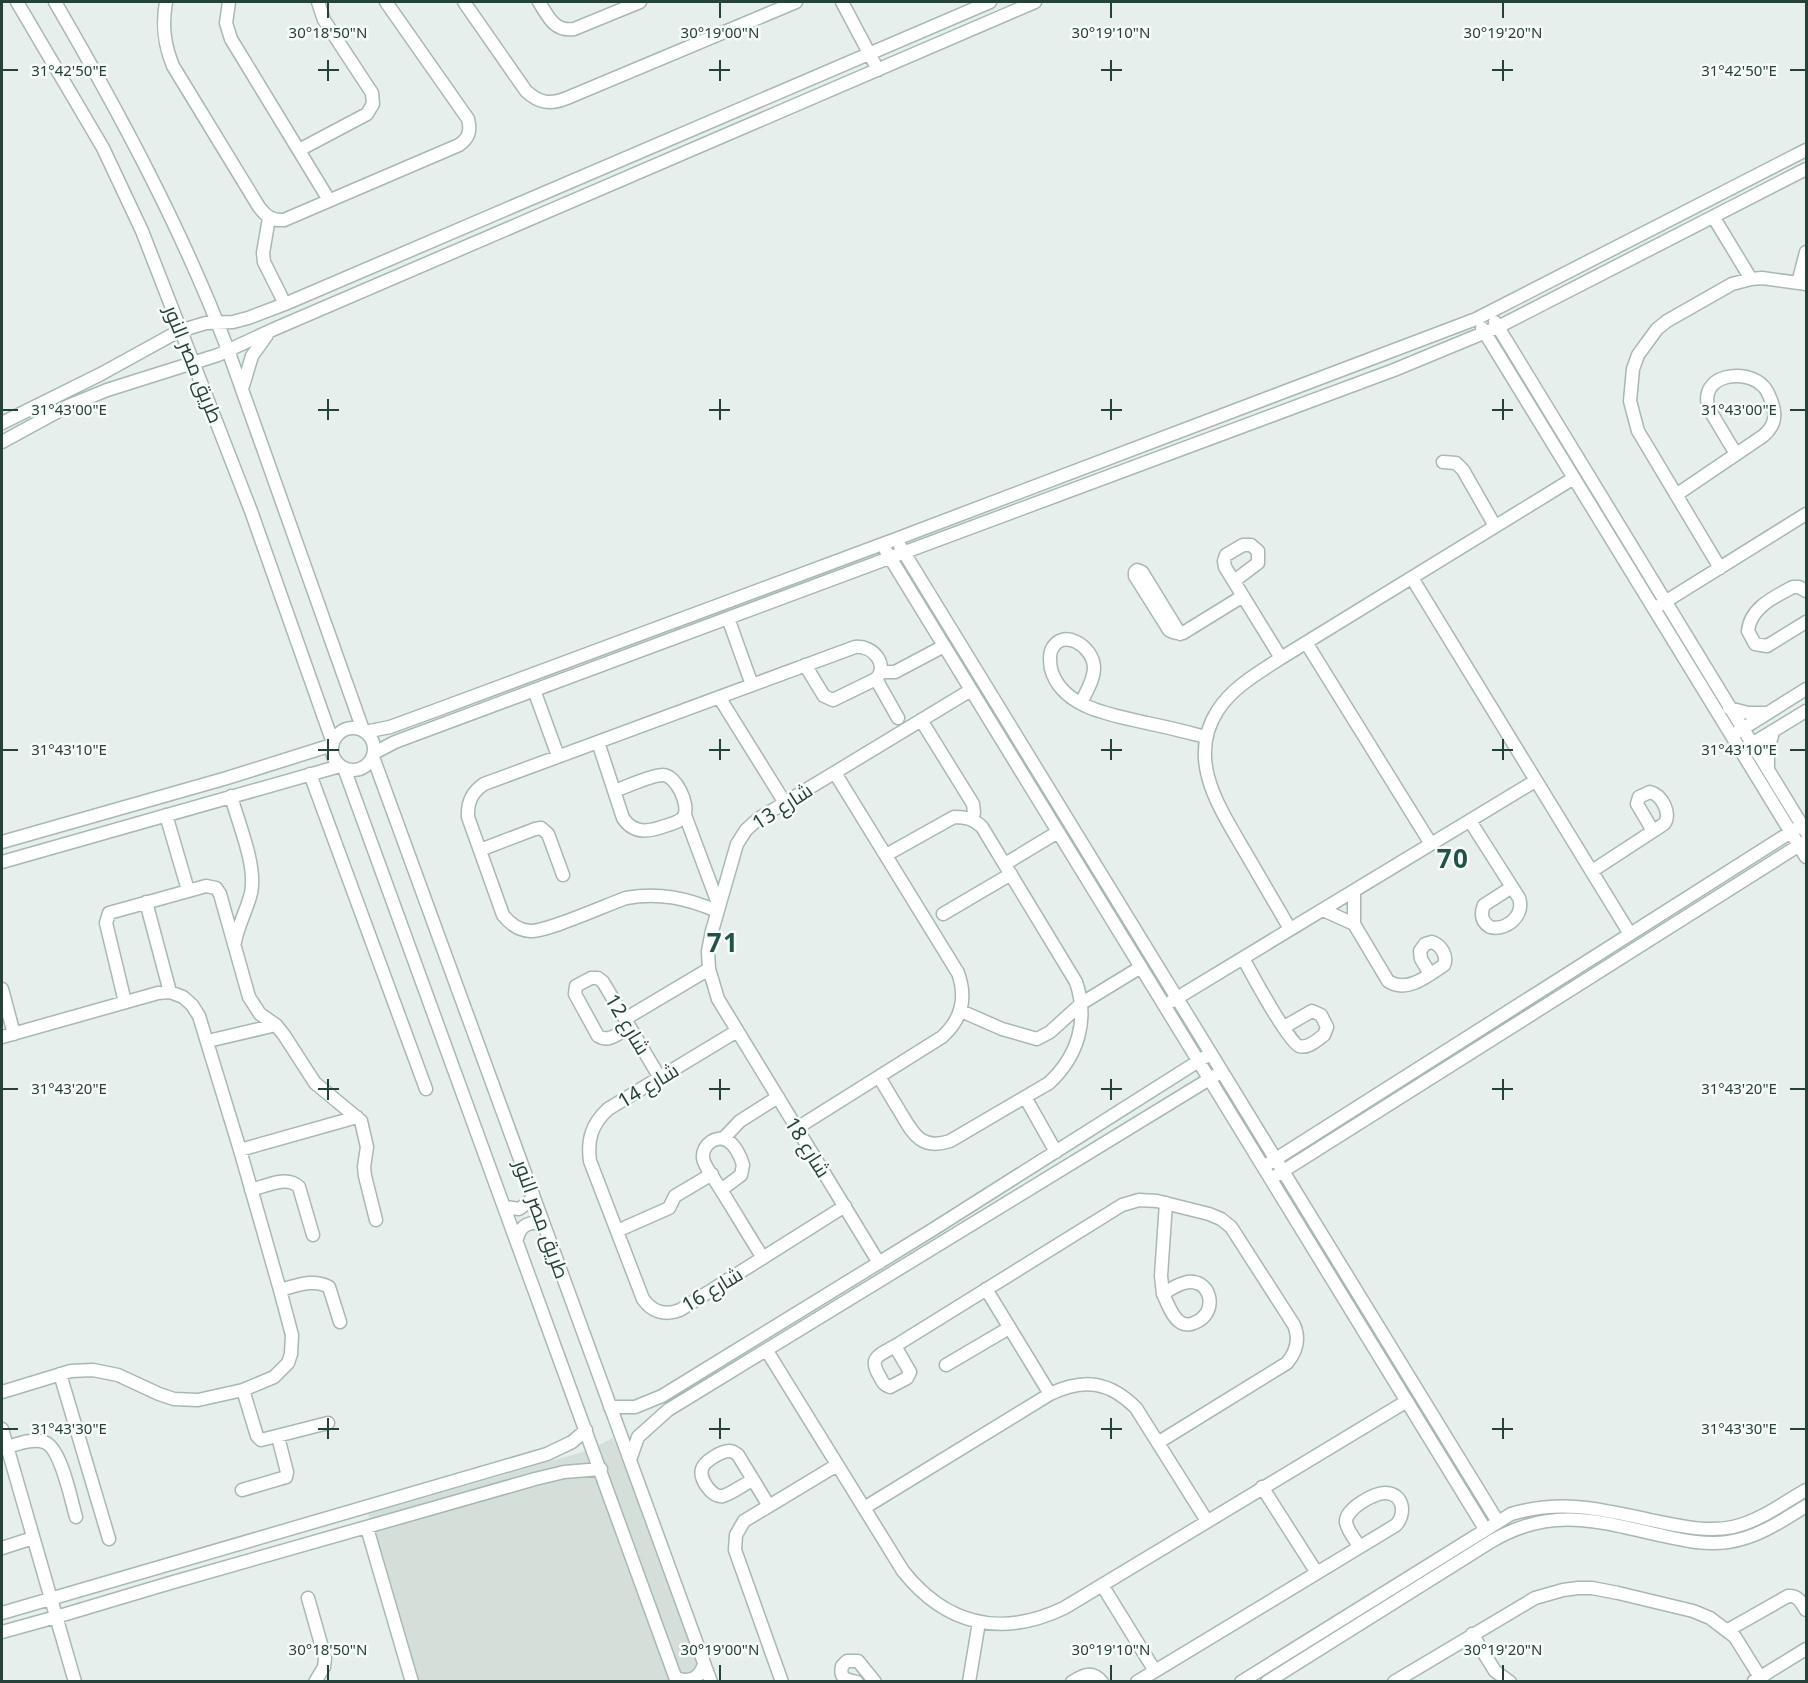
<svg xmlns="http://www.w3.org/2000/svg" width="1808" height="1683" font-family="'Noto Sans',Cairo,sans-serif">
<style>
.built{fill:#d4dfda}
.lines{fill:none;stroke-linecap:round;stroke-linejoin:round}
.minor-casing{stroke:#a8b8b2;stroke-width:15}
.minor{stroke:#fff;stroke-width:12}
.ticks{fill:none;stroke:#24423a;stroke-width:2}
.labels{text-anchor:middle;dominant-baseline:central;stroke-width:5;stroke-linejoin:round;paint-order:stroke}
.street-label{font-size:20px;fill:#24423a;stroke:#f7fbf9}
.district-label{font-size:26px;font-weight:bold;letter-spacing:1.5px;fill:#1f5548;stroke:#f7fbf9}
.ticks-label{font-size:15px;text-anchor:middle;fill:#24423a;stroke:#f7fbf9;stroke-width:5;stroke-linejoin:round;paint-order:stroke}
</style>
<rect width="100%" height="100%" fill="#e6efeb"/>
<path class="built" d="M 613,1438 L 712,1681 L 416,1681 L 368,1514 L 586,1451 Z"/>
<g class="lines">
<g class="minor-casing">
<path id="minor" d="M 17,2 L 103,148 L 142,231 L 251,511 L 333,743
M 55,2 C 120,114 182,229 228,350 L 363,730
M 166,2 C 162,25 164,44 173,66 L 259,207 C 266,216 272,221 284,220 L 459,145 C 469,138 471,131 468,119 L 386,2
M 229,2 L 226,23 L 231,39 L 329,200
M 464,2 L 526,91 C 539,103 550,105 567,98 L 796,2
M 539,2 C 548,16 554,32 574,29 L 640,2
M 842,2 L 878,70
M 299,150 L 367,114 L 373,104 L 372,93 L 324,20 L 318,2
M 269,218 L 263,253 L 264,262 L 285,304
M 1714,218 L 1751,279
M 1798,283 L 1806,252
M 1495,322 L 1806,832
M 1482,328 L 1806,857
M 242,389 L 252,356 L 267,335
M 2,423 L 101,374 L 179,331 L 206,323 L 233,322 L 248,318 L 285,304 L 990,2
M 2,442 L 68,406 L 107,390 L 218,355 L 272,330 L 1035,2
M 1443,462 L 1456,463 L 1463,470 L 1495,526
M 1676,495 L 1763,436 C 1774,427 1777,417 1772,403 C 1770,398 1768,391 1764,387 C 1747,367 1697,374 1709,409 L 1736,454
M 900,546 L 1498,1522
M 886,551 L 1485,1529
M 1720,568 L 1638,431 L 1630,401 L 1633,369 L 1638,355 L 1657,329 L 1667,321 L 1732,284 L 1751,279 L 1762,278 L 1806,284
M 1412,578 L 1630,934
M 1234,581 L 1258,563 L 1258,551 L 1251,545 L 1243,545 L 1226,555 L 1224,561 L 1225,567 L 1281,658
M 1806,591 L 1799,587 L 1793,587 C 1774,597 1750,608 1748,631 L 1755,644 L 1767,646 L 1806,622
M 1660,605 L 1806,514
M 728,618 L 752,685
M 1180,634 L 1142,572 L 1137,570 L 1135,572 L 1135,576 L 1169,630 C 1174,633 1177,634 1183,633 L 1243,596
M 1307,644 L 1431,844
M 881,672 L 895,672 L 944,646
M 876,679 L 898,718
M 534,690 L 558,756
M 719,697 L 785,803
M 1081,703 C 1086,692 1094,680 1094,668 C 1094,646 1061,626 1051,651 C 1049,657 1050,663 1051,669 C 1062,709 1114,715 1147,723 C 1167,727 1186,732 1206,737
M 1729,708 L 1748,713 L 1766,713
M 921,720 L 973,804 L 974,813 L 971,819
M332 749a21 21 0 1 1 42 0a21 21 0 1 1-42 0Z
M 365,732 L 390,727 L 442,708 L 896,539 L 1476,319 L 1806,150
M 1736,733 L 1806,689
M 598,742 L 623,818 C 635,836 651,831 668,825 C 674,823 681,821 684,816 C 690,805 676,775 663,775 C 650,775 627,787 614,791
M 1745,748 L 1806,711
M 374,753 L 395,742 L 1394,370 L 1498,327 L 1806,169
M 373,757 L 711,1682
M 344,768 L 677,1682
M 1768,768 L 1768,750 L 1773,732
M 310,774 L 426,1089
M 231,796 C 238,823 257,865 251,893 C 247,910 238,925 235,942
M 166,815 L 188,890
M 685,815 L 719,906
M 1470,821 L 1519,898 C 1525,915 1507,931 1490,927 C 1482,922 1480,915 1484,905 L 1512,887
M 2,842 L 227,778 L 332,745
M 480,850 L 535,829 L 541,828 L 548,834 L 563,875
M 2,862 L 340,766
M 1005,864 L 1058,832
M 1592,871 L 1664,824 C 1672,814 1662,795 1650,792 L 1639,797 L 1637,804 L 1653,831
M 1354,891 L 1354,924 L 1388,981 C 1407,994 1429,975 1444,965 C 1448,956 1441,945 1432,942 L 1425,944 L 1420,951 L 1421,959 L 1430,974
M 146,902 L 170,992
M 1323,910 L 1354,924
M 717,911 C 686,898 659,892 626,898 C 606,905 547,932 530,931 C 518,930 510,924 503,915 L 468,817 C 467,802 472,792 484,784 L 855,647 C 874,645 889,666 876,679 L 833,700 L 824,696 L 805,665
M 943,914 L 1011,874
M 1290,929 C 1275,903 1259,876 1244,850 C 1219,807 1186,759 1218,710 C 1233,687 1258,673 1281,658 L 1574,478
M 1243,958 C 1250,971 1289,1043 1299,1046 C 1308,1049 1317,1040 1324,1035 L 1327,1027 L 1321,1015 L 1312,1011 L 1284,1027
M 2,989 L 14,1034
M 1172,1001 L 1535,781
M 125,1002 L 106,923 L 109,913 L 206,886 L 216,888 L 220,894 L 249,997 L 260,1014 L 276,1025 L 284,1035 L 315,1083 L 361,1121 L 367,1147 L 364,1167 L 365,1176 L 376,1220
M 961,1011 L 1002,1029 L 1037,1039 L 1050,1032 L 1082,1003 L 1141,967
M 625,1019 L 709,969
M 629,1027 C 619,1033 609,1043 598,1036 L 575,994 L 576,986 L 591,978 L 598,978 L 603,982 L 660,1078
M 737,1031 L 608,1109 C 592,1124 587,1139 590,1161 L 643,1299 C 652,1312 665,1316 680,1310 L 845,1206
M 2,1037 L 158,993 L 170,992 L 183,997 L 192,1005 L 199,1016 L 240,1150 L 280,1290 L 292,1335 L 291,1354 L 288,1363 L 274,1377 L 243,1390 L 198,1400 L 174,1399 L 159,1394 L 118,1375 L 93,1370 L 71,1371 L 2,1392
M 208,1041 L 276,1025
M 879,1077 C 886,1088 892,1099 899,1110 C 912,1132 920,1151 950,1141 L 1049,1083 C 1078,1056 1089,1020 1076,982 L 982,827 C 974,819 966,817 954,817 L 886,855
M 1025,1097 L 1056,1152
M 797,1128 L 942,1037 C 962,1019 967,998 958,973 L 835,773
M 723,1139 L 740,1121 L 778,1097
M 240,1150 L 357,1117
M 1268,1164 L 1802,825
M 1277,1175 L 1806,841
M 251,1190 C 266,1186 287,1175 299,1187 L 313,1235
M 721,1190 L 741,1175 L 743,1165 C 741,1157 735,1145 728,1141 C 717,1134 702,1144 703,1158 C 704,1166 712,1175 716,1182 C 732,1207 747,1233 763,1258
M 505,1207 L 519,1209 L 530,1201 L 533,1194
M 617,1231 L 669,1208 L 675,1196 L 712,1174
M 517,1239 C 520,1225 530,1220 544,1225
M 879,1263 L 718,999 L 709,969 L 708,951 L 712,931 L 737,844 L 746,830 L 758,819 L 971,690
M 986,1289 L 1050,1394
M 280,1290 C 296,1286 313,1278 329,1287 L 340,1322
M 1163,1294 C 1167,1302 1172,1317 1180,1322 C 1184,1325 1190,1325 1194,1323 C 1221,1313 1210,1275 1184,1283 C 1176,1285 1169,1290 1163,1294 L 1161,1276 L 1166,1203
M 895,1346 L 910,1372 L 907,1378 L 890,1387 C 884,1385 883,1383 880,1377 C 868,1357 878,1356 895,1346 L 1122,1205 L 1139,1200 L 1157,1201 L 1209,1214 L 1221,1219 L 1231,1227 L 1294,1325 C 1300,1339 1297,1351 1287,1363 L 1159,1442
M 767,1351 L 903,1571 C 946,1625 1001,1638 1064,1608 L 1407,1401
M 946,1365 L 1009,1328
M 60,1374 L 109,1539
M 243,1390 L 257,1436 L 261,1440 L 328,1423
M 610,1407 L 635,1407 L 662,1396 L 932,1230 L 1205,1057
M 2,1429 L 75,1682
M 7,1447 C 18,1444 33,1438 44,1442 C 61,1447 71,1500 76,1517
M 630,1460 L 638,1437 L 668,1410 L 1216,1075
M 753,1480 C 744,1484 733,1493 723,1496 C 712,1498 699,1479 702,1469 C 704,1461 722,1451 729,1451 C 734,1451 735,1453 738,1455 L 769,1506
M 1262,1487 L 1317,1573
M 242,1490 L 286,1477 L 287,1472 L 278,1437
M 864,1508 L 1050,1394 C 1084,1378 1109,1381 1136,1408 L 1207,1521
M 367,1528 L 412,1682
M 2,1548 L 33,1538
M 1102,1585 L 1155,1671
M 308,1598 L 325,1658 L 324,1667 L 315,1682
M 2,1613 L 547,1454 L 572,1442 L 586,1430
M 1728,1630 L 1788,1596 C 1798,1595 1801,1602 1806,1610
M 2,1632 L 56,1617 L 170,1583 L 535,1479 L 564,1472 L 601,1469
M 1472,1634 L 1495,1671 L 1510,1682
M 676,1678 C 690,1683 700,1678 704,1664
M 1754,1681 L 1806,1649
M 782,1682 L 735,1550 L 736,1535 L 744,1521 L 837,1465
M 857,1682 C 847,1680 839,1679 842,1666 L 847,1661 L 858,1661 L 875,1682
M 969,1682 L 979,1622
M 1072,1682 C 1083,1675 1092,1670 1102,1682
M 1137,1682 L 1396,1525 C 1406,1514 1404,1494 1386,1493 C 1375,1492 1345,1509 1346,1522 C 1347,1530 1355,1540 1360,1547
M 1241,1682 L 1511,1514 C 1565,1498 1608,1511 1660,1522 C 1685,1527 1708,1532 1733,1527 C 1760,1521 1783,1503 1806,1490
M 1267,1682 L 1492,1541 C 1553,1505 1600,1522 1664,1536 C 1686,1541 1706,1545 1728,1542 C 1757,1538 1782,1521 1806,1506
M 1394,1682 L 1535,1598 L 1563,1590 L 1578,1588 L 1592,1588 L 1618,1593 L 1693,1611 L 1710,1618 L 1735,1637 L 1763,1682"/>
</g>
<use href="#minor" class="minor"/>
</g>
<path class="ticks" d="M 328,3 L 328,18M 720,3 L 720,18M 1111,3 L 1111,18M 1503,3 L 1503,18M 328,60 L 328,81M 720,60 L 720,81M 1111,60 L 1111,81M 1503,60 L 1503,81M 3,70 L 18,70M 318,70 L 339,70M 709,70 L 730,70M 1101,70 L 1122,70M 1492,70 L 1513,70M 1790,70 L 1805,70M 328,399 L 328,420M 720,399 L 720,420M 1111,399 L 1111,420M 1503,399 L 1503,420M 3,410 L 18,410M 318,410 L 339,410M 709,410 L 730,410M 1101,410 L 1122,410M 1492,410 L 1513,410M 1790,410 L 1805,410M 328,739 L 328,760M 720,739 L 720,760M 1111,739 L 1111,760M 1503,739 L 1503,760M 3,750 L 18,750M 318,750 L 339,750M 709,750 L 730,750M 1101,750 L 1122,750M 1492,750 L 1513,750M 1790,750 L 1805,750M 328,1079 L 328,1100M 720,1079 L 720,1100M 1111,1079 L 1111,1100M 1503,1079 L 1503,1100M 3,1089 L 18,1089M 318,1089 L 339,1089M 709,1089 L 730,1089M 1101,1089 L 1122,1089M 1492,1089 L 1513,1089M 1790,1089 L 1805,1089M 328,1418 L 328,1439M 720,1418 L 720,1439M 1111,1418 L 1111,1439M 1503,1418 L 1503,1439M 3,1429 L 18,1429M 318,1429 L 339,1429M 709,1429 L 730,1429M 1101,1429 L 1122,1429M 1492,1429 L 1513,1429M 1790,1429 L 1805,1429M 328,1665 L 328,1680M 720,1665 L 720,1680M 1111,1665 L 1111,1680M 1503,1665 L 1503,1680"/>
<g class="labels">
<g class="street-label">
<text transform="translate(194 364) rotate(68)">طريق مصر النور</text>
<text transform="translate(782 806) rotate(-33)">شارع 13</text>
<text transform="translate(628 1024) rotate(59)">شارع 12</text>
<text transform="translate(648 1085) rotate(-31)">شارع 14</text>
<text transform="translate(808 1147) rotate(58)">شارع 18</text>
<text transform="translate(542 1219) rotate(70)">طريق مصر النور</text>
<text transform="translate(712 1289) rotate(-31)">شارع 16</text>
</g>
<g class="district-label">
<text x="1453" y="858">70</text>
<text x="723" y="942">71</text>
</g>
</g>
<g class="ticks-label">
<text x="328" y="38">30°18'50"N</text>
<text x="720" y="38">30°19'00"N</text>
<text x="1111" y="38">30°19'10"N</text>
<text x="1503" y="38">30°19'20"N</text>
<text x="69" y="76">31°42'50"E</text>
<text x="1739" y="76">31°42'50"E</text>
<text x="1739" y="415">31°43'00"E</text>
<text x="69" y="415">31°43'00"E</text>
<text x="1739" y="755">31°43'10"E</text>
<text x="69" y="755">31°43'10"E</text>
<text x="1739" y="1094">31°43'20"E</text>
<text x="69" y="1094">31°43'20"E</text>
<text x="1739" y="1434">31°43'30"E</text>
<text x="69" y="1434">31°43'30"E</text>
<text x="328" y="1655">30°18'50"N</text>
<text x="720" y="1655">30°19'00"N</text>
<text x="1111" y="1655">30°19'10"N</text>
<text x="1503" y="1655">30°19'20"N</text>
</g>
<rect width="1808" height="1683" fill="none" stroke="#24423a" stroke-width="6"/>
</svg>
